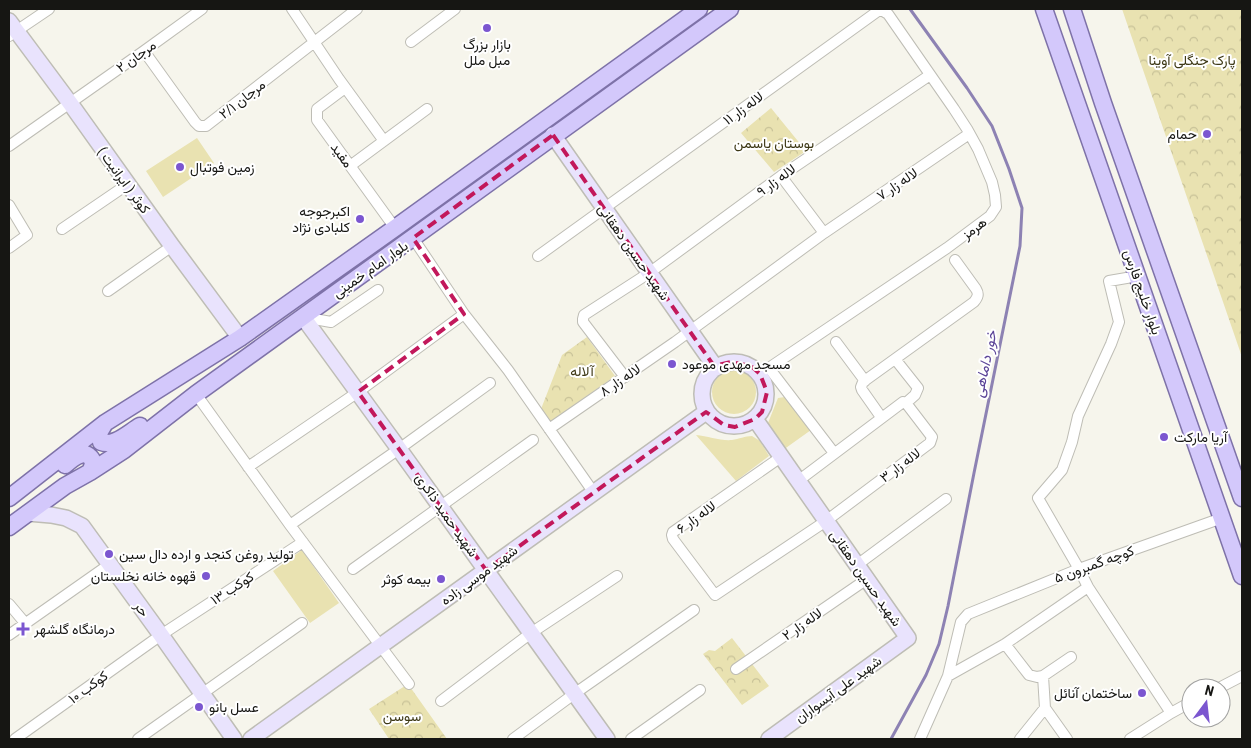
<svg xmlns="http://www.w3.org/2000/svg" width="1251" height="748" font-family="'Roboto Condensed',Vazirmatn,sans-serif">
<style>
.green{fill:#e9e2b1}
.park{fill:url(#park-crowns)}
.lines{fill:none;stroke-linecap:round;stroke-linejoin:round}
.stream{stroke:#8d82b3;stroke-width:3}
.street-casing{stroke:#bebdb5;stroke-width:12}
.secondary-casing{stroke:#bebdb5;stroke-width:18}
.primary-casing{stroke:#7e72a8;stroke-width:19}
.street{stroke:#fff;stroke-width:10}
.secondary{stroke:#e9e3fd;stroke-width:15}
.primary{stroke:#d3c8fb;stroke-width:16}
.marked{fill:none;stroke:#c2185b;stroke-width:4;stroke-dasharray:10 6;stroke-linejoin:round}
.poi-dot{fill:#7b56d0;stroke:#fff;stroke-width:2}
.labels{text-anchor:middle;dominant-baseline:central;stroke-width:4;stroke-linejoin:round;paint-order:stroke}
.poi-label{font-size:14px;fill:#161613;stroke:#fff;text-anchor:start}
.street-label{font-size:14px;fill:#161613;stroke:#fff}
.park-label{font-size:14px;fill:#3d3815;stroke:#fff}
.water-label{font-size:15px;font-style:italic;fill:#5c4598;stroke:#fff}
</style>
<defs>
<pattern id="park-crowns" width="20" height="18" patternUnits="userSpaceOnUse" patternTransform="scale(1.25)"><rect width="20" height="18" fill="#e9e2b1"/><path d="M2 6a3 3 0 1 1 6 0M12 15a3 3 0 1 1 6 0" fill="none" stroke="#c7c197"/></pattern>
</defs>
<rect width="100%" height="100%" fill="#f6f5ec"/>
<path class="green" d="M 197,138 L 214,163 L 163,197 L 146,171 Z
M712 392a22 22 0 1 1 44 0a22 22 0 1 1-44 0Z
M 785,397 L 811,430 L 783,450 L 771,433 L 768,423 L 778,398 Z
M 696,435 C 708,436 720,441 732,440 C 739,439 745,436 752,436 L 760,441 L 769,456 L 736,481 Z
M 302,550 L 339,603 L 310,623 L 273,571 Z"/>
<path class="park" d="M 1122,9 L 1242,9 L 1242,357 Z
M 771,108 L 806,151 L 774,172 L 741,133 Z
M 587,337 L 615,376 L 549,423 L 541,409 L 562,355 Z
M 732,638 L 769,686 L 742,705 L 703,654 L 709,650 L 715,651 Z
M 408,684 L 447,739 L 389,739 L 369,709 Z"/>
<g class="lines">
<path class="stream" d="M 891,739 L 926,675 L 939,644 L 948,606 L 974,473 L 1020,246 L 1022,208 L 1009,169 L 992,126 L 967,88 L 910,9"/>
<g class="street-casing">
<path id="street" d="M 292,9 L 339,79 L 384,141
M 9,36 L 49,9
M 411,42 L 455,9
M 144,51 L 195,122 L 199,126 L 206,126 L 357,9
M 345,88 L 317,109 L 317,120 L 395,228
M 9,146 L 144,51 L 202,9
M 350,166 L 427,109
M 781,176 L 824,233
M 9,205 L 27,235 L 9,248
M 62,229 L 128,184
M 413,238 L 464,314 L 508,370 L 594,493
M 538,256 L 878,11 L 883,11 L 888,14 L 954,109 L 967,129 L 978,149 L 992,182 L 995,195 L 996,207 L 990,216 L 947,248 L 760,374
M 1138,276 L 1109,281 L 1119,322 L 1111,344 L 1078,416 L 1072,442 L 1062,470 L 1038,498 L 1079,569 L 1088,587 L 1171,713
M 108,291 L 172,246
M 303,317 L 331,322 L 378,290
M 836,342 L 865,381
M 895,359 L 918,388 L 915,395 L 906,403
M 769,368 L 834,453
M 625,377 L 583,322 L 583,319 L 584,315 L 649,273 L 781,176 L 930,75
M 196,394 L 290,525 L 409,684
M 881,417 L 862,390 L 861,387 L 863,382 L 974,302 C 978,297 979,294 976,289 L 955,260
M 549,429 L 675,342 L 824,233 L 969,134
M 781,457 L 673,532 L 672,535 L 673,539 L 715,595 L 826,521 L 930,443 L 932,437 L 906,403 L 903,402 L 798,481
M 248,467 L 358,392 L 464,314
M 290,525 L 399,449 L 490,383
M 857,565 L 946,499
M 353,569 L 533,440
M 9,604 L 25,623
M 9,635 L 110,564
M 1005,644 L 1029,675 L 1037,677 L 1043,676 L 1071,657
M 736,669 L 867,579
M 948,676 L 1005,644 L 1088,587
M 1043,676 L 1045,708 L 1067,739
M 1219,688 L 1242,676
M 441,701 L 531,633 L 617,576
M 15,739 L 161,635 L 303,542
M 138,739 L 302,623
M 513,739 L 574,694 L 694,610
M 631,739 L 700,690
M 920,739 L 948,676 L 961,622 L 968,614 L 1079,569 L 1222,518
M 1020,739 L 1045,708
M 1130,739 L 1171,713 L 1191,702"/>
</g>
<g class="secondary-casing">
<path id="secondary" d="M 9,21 L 70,103 L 172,246 L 240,338
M 553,135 L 716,368
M 303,317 L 399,449 L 607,739
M702 394a32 32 0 1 1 64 0a32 32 0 1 1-64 0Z
M 755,419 L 908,638 L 769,739
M 28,513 L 51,515 L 66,518 L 82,526 L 161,635 L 234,739
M 251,739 L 706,412"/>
</g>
<g class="primary-casing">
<path id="primary" d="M 1044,9 L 1242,576
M 1072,9 L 1103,103 L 1242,498
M 105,423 L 99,433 L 101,442 C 114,447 128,433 140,426
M 65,465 C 71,460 83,449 90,457 C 95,462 92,467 90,472
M 9,498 L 105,423 L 240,338 L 395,228 L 699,9
M 9,527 L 65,486 L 90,472 L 124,450 L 196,394 L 730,9"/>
</g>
<use href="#street" class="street"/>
<use href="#secondary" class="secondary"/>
<use href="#primary" class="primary"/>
</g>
<path class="marked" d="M 553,135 L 714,366 L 731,362 L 751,366 L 760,374 L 767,392 L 762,412 L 755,419 L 735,427 L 724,425 L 706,412 L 486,570 L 358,392 L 464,314 L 413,238 Z"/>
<g class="poi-dot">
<circle cx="487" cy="28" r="5"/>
<circle cx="1207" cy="134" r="5"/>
<circle cx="180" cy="167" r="5"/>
<circle cx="360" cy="219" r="5"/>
<circle cx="672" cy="364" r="5"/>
<circle cx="1164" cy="437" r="5"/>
<circle cx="109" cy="554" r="5"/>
<circle cx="206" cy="576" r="5"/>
<circle cx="441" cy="579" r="5"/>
<path d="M20.5 621.5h5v5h5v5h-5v5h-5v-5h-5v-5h5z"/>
<circle cx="1142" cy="693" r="5"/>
<circle cx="199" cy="707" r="5"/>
</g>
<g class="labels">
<g class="poi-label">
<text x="487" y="44" text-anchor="middle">بازار بزرگ<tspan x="487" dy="16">مبل ملل</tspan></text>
<text x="1197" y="134" text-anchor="end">حمام</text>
<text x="190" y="167">زمین فوتبال</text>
<text x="350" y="211" text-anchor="end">اکبرجوجه<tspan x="350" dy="16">کلبادی نژاد</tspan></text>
<text x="682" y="364">مسجد مهدی موعود</text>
<text x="1174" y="437">آریا مارکت</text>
<text x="119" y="554">تولید روغن کنجد و ارده دال سین</text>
<text x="196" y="576" text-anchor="end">قهوه خانه نخلستان</text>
<text x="431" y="579" text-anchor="end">بیمه کوثر</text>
<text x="34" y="629">درمانگاه گلشهر</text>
<text x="1132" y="693" text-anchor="end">ساختمان آنائل</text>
<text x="209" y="707">عسل بانو</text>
</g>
<g class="street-label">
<text transform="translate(136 56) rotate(-35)">مرجان ۲</text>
<text transform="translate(242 99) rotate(-38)">مرجان ۲/۱</text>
<text transform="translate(743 108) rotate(-36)">لاله زار ۱۱</text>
<text transform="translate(342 155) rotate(54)">مفید</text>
<text transform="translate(124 180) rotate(54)">کوثر ( ایرانیت )</text>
<text transform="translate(776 180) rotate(-36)">لاله زار ۹</text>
<text transform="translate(897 184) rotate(-34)">لاله زار ۷</text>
<text transform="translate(974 228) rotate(-37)">هرمز</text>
<text transform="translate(634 252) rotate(55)">شهید حسین دهقانی</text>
<text transform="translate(370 269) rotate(-35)">بلوار امام خمینی</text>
<text transform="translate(1143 292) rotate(71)">بلوار خلیج فارس</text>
<text transform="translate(620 380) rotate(-34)">لاله زار ۸</text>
<text transform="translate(900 465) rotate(-37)">لاله زار ۳</text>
<text transform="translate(447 515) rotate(55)">شهید حمید ذاکری</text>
<text transform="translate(696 517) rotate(-36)">لاله زار ۶</text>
<text transform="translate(1094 564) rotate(-20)">کوچه گمبرون ۵</text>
<text transform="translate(479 575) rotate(-36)">شهید موسی زاده</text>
<text transform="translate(866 578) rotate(55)">شهید حسین دهقانی</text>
<text transform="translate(232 588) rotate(-33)">کوکب ۱۳</text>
<text transform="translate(142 609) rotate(55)">حر</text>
<text transform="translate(802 624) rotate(-35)">لاله زار ۲</text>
<text transform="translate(88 687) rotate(-36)">کوکب ۱۰</text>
<text transform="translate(838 689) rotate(-36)">شهید علی آبسواران</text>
</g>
<g class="park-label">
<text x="1192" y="60">پارک جنگلی آوینا</text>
<text x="774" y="143">بوستان یاسمن</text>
<text x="582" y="371">آلاله</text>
<text x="402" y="716">سوسن</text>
</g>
<g class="water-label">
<text transform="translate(985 364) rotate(-78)">خور داماهی</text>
</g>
</g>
<rect width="1251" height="748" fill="none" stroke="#161613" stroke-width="20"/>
<g transform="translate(1206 703) rotate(15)"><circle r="24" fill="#ffffff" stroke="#a2a2a1"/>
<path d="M0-4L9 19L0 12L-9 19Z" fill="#7b56d0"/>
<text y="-8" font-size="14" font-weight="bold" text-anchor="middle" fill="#161613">N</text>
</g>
</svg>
